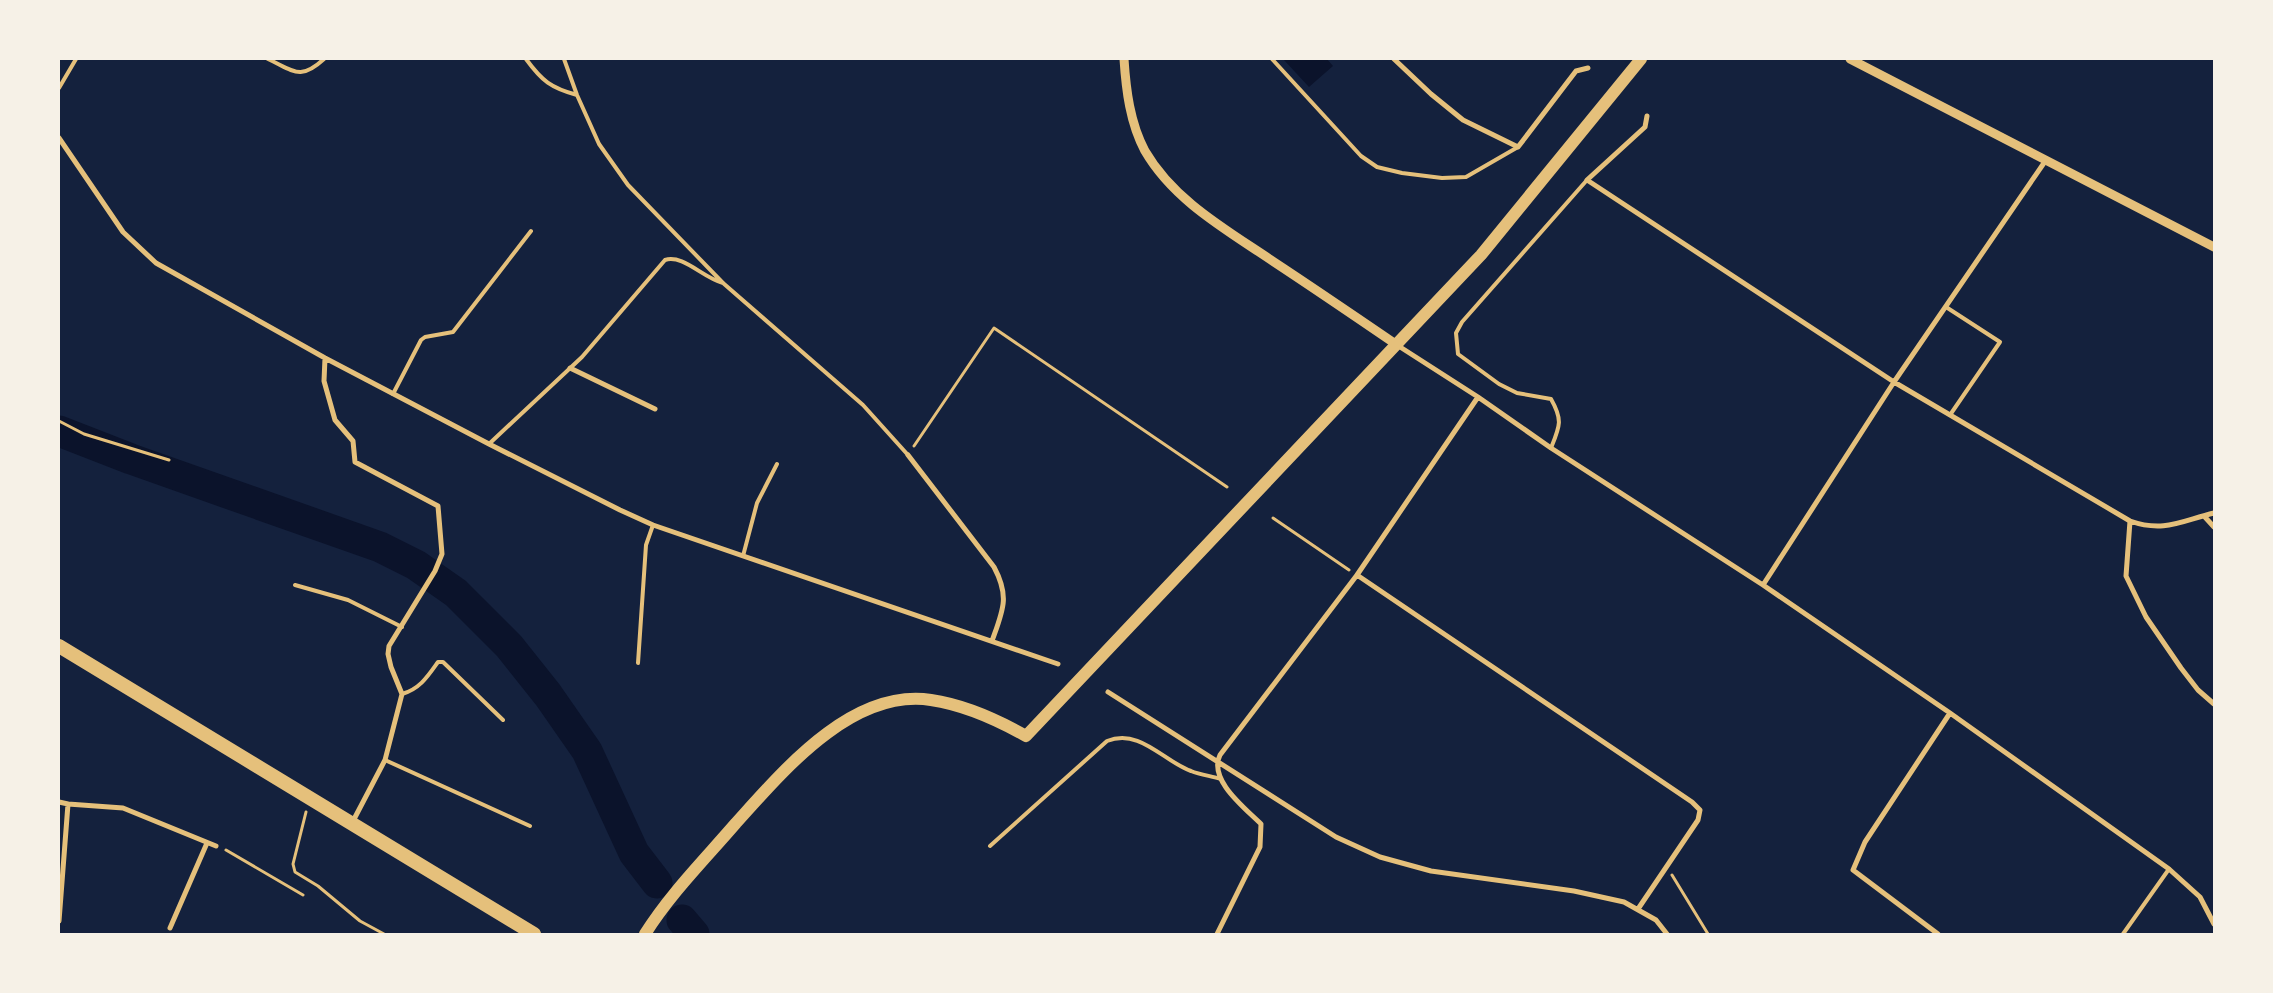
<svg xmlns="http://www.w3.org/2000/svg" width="2273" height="993" font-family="'Varela Round',sans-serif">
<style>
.water{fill:#0b132b}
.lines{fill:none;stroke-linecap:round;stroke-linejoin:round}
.river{stroke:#0b132b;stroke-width:31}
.path{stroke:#e5c07b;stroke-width:3}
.service{stroke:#e5c07b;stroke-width:4}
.minor{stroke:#e5c07b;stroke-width:5}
.tertiary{stroke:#e5c07b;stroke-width:9}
.primary{stroke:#e5c07b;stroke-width:12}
.trunk{stroke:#e5c07b;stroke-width:14}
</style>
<rect width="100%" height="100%" fill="#14213d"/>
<path class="water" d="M 1283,59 L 1327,59 L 1333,66 L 1309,87 Z"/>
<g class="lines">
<path class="river" d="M 59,431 L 131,459 L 380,547 L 416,565 L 456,593 L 509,646 L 548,695 L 587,751 L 634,853 L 657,883
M 682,920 L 694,934"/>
<path class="path" d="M 59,421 L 84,434 L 169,460
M 914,446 L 994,328 L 1227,487
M 1273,518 L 1349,570
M 306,812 L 293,864 L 295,872 L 318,886 L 360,921 L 384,934
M 226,850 L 303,895
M 1672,875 L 1708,934"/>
<path class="service" d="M 268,59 C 294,71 300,81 324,59
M 526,59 C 542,81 551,88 577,95
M 564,59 L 577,95 L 599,144 L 628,185 L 723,283 L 863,405 L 908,455
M 1272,59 L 1361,156 L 1377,167 L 1402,173 L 1442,178 L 1466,177 L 1518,147
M 59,88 L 76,59
M 1946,307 L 2000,342 L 1950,415
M 393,394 L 421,340 L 425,337 L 453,332 L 531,231
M 489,444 L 582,357 L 665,260 C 683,254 703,278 723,283
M 1551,448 C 1560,426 1563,420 1551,399 L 1517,393 L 1499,384 L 1458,354 L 1456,333 L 1462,322 L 1587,180
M 743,556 L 757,503 L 777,464
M 295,585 L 348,600 L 402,627
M 638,663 L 646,545 L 653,525
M 402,694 C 420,689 428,676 438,662 L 443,662 L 503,720
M 385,760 L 530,826
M 990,846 L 1107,741 C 1140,728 1163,761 1191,771 C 1201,775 1212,776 1221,779
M 2123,934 L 2169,869"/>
<path class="minor" d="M 1394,59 L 1431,94 L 1463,120 L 1518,147 L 1576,71 L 1588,68
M 1647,116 L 1645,127 L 1587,180 L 1894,382 L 2130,521 C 2164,533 2181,521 2214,513
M 59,138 L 123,232 L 156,263 L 325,358 L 489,444 L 620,510 L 653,525 L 1058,664
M 1397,345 L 1478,397 L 1551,448 L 1763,585 L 1950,713 L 2169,869 L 2200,897 L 2214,924
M 325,358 L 324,381 L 335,420 L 353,441 L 355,462 L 438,506 L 442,554 L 435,571 L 389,646 L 388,654 L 391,667 L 402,694 L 385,760 L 352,823
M 570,368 L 655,409
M 908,455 L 994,567 C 1010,597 1003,610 992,641
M 2204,516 L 2214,527
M 2130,521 L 2126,576 L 2146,617 L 2181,668 L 2198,690 L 2214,704
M 1357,575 L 1692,802 L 1700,810 L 1698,820 L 1638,909
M 1763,585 L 1894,382 L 2046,160
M 1108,692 L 1336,837 L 1380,857 L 1431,871 L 1574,891 L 1624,902 L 1656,920 L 1667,934
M 59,802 L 68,804 L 59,921
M 68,804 L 123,808 L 216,846
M 170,928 L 207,843
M 1217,934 L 1260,847 L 1261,824 C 1245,808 1208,780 1220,755 L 1357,575 L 1478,397
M 1938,934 L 1853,870 L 1865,842 L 1950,713"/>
<path class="tertiary" d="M 1124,59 C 1126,90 1130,123 1145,151 C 1174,201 1227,230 1274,262 C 1315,289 1356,317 1397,345
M 1850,59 L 2214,247"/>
<path class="primary" d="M 645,934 C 670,894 705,859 736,823 C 783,771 852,688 931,700 C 965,705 996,719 1026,736 L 1481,255 L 1641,59"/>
<path class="trunk" d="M 59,646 L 534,934"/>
</g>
<rect width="2273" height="993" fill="none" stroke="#f6f1e7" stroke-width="120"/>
</svg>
